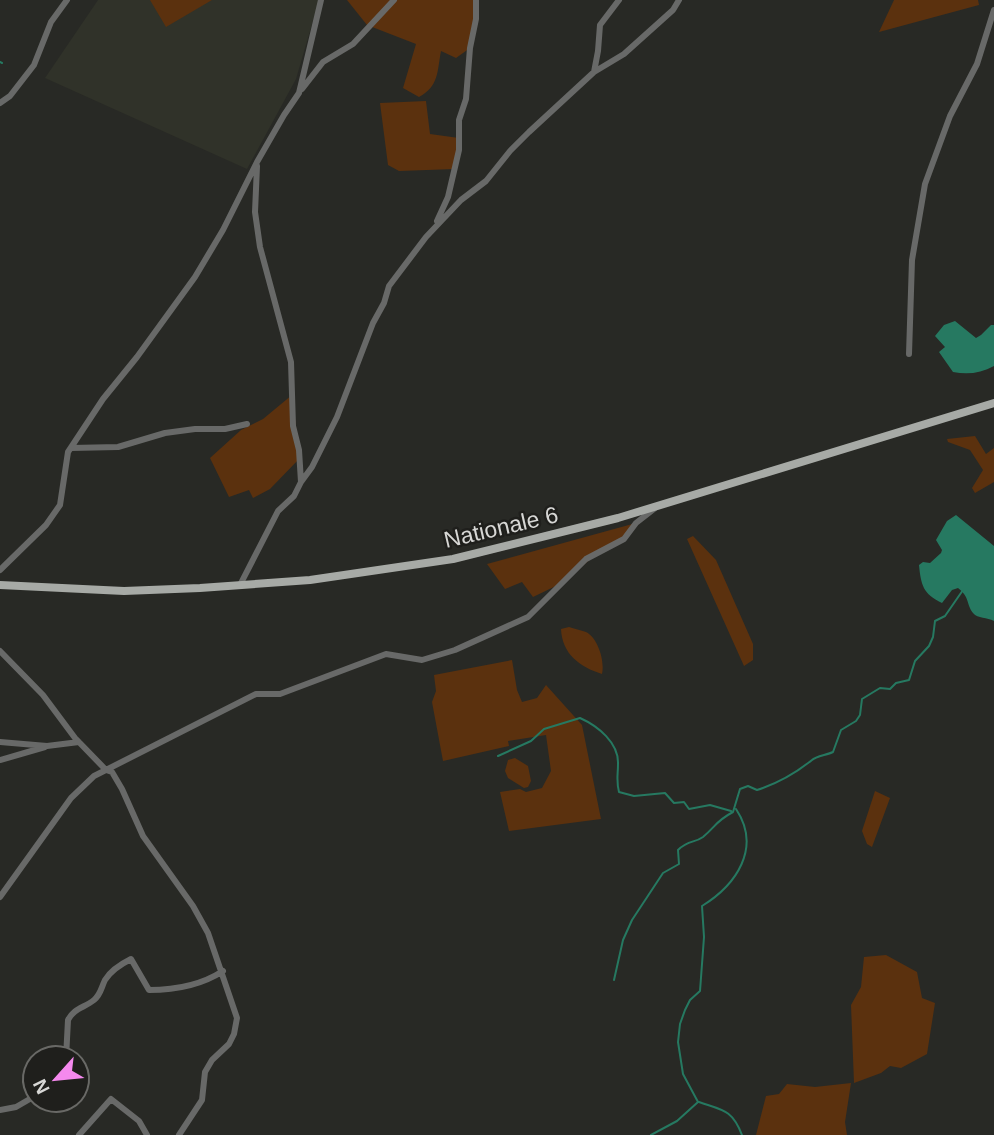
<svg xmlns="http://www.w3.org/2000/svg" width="994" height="1135" font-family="Arial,sans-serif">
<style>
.built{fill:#303229}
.green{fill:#5b310e}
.water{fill:#267961}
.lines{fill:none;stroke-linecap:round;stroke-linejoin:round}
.stream{stroke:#267961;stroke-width:2}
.minor{stroke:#686968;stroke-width:6}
.major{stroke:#a7aaa6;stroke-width:8}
.labels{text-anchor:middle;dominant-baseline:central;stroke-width:5;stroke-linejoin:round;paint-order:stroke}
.street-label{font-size:23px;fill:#d7d7d5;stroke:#1f1f1c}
</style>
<rect width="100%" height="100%" fill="#282925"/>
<path class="built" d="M 98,0 L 319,0 L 296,79 L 247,169 L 45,78 Z"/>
<path class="green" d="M 150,0 L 212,0 L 166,27 Z
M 347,0 L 476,0 L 470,48 L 456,58 L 441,51 C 437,72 439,86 419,97 L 403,88 L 416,44 L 367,25 Z
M 894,0 L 978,0 L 979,5 L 879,32 Z
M 426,101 L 430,134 L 459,138 L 455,169 L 399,171 L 388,165 L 380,103 Z
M 292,395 L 300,458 L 270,489 L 253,498 L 249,490 L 229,497 L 210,458 L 241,430 L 263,419 Z
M 975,436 L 986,454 L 994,448 L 994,482 L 975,493 L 972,488 L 983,470 L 970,450 L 948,442 L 947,439 Z
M 636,523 L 624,539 L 599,552 L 562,583 L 533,597 L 522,582 L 505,589 L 487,564 Z
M 693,536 L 716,560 L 753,644 L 753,660 L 744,666 L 687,539 Z
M 569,627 C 574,629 581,630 586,632 C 598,638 605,661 602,674 C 580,667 562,654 561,629 Z
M 512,660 L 517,690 L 522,702 L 537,698 L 546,685 L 582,725 L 601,819 L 509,831 L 500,792 L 520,789 L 526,792 L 542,788 L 551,771 L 546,735 L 508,741 L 509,746 L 443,761 L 432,702 L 436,691 L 434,675 Z
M 515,758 L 528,766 L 531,781 L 528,787 L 524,788 L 508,778 L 505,771 L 508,760 Z
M 875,791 L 890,798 L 872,847 L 867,844 L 862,831 Z
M 886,955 L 917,972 L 922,998 L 935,1003 L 927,1054 L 901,1068 L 890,1066 L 881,1073 L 854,1083 L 851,1005 L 861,987 L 864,957 Z
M 851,1083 L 845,1122 L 847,1135 L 756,1135 L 766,1096 L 779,1094 L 787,1084 L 815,1087 Z"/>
<path class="water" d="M 955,321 L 976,338 L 981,335 L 991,325 L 994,325 L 994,366 C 981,373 968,375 953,372 L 939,352 L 945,347 L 935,336 L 944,325 Z
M 956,515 L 994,546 L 994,621 C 987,617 978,619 973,613 C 966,604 970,597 958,588 L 952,590 L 942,603 C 923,594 921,585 919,565 L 923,562 L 930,563 L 941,553 L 942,550 L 936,540 L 947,521 Z"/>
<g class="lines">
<path class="stream" d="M 0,62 L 2,63
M 498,756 L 531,741 L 544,729 L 580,718 C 598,726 619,743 618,764 C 618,775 616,781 619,792 L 634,796 L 665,793 L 674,803 L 684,802 L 689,809 L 710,805 L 731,811
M 614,980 L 623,940 L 632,920 L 663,873 L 679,864 L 678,850 C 688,840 695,843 703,837 C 716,826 716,821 733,812 L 740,789 L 748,786 L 757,790 C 776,784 797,772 812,760 C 816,756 827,755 833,752 L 841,730 L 856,721 L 860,715 L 862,699 L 880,688 L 890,689 L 896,683 L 909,680 L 915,661 L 929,646 L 933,637 L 935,621 L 945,616 L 963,590
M 699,1102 C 722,1110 732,1109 742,1135
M 651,1135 L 677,1121 L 698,1102 L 683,1074 L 678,1042 L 680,1024 L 685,1010 L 690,1000 L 700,991 L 704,937 L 702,906 C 736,885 762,848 736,809"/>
<path class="minor" d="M 594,72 L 598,51 L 600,25 L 619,0
M 302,89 L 323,62 L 353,44 L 394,0
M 0,103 L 10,96 L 34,65 L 51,22 L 67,0
M 437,221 L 448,197 L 459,150 L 459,120 L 466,99 L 470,48 L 476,19 L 476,0
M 909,354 L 912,260 L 925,184 L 950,116 L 977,64 L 994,10
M 71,448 L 118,447 L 165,433 L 195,429 L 225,429 L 247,424
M 301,482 L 312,467 L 337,417 L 373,323 L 384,303 L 389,286 L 426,237 L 461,200 L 486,181 L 510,151 L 529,132 L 594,72 L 624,54 L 673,10 L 679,0
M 0,570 L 46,525 L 60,505 L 68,452 L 103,399 L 137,357 L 195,277 L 223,230 L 257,162 L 284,115 L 299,93 L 321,0
M 240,585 L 278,511 L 294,496 L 301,482 L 299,450 L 293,426 L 291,362 L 260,247 L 255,212 L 257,166
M 0,651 L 43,695 L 75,738 L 106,770 L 112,772 L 122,789 L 143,836 L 193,906 L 208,933 L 237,1018 L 234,1034 L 229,1044 L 212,1060 L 205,1072 L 202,1100 L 179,1135
M 0,742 L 47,746 L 79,742
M 0,760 L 45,747
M 0,897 L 71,798 L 94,776 L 256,694 L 280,694 L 386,654 L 422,660 L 455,650 L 528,617 L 586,559 L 624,539 L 636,523 L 654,509
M 66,1058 L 68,1020 C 74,1008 84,1008 94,1000 C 101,994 101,988 105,980 C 111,970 121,964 131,959 L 149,990 C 175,990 200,986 223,971
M 0,1110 L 16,1107 L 35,1096
M 79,1135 L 111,1099 L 139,1121 L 147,1135"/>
<path class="major" d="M 0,585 L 124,591 L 200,588 L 310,580 L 453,559 L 618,518 L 994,403"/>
</g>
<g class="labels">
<g class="street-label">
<text transform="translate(501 527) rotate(-13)">Nationale 6</text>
</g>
</g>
<g transform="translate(56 1079) rotate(243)"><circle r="33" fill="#1f1f1c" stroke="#696966" stroke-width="2"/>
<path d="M0-5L12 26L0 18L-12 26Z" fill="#f589ee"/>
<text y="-10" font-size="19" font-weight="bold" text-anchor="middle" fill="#d7d7d5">N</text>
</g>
</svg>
